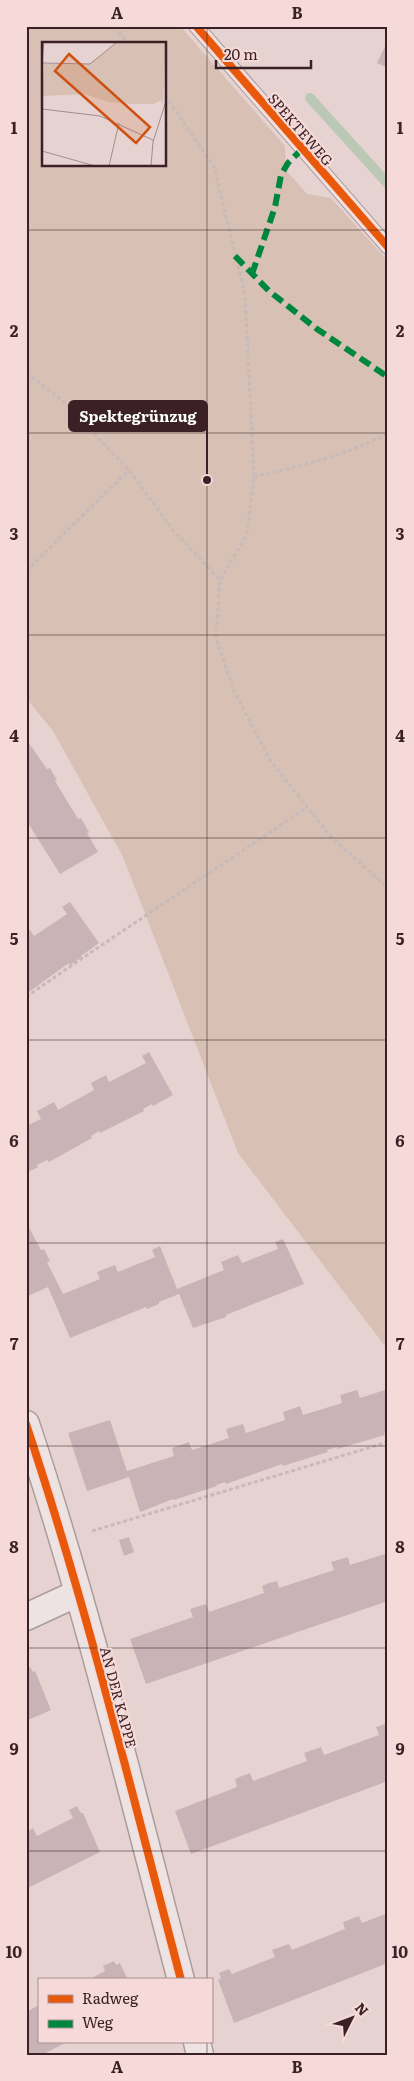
<svg xmlns="http://www.w3.org/2000/svg" width="414" height="2081" font-family="Literata,serif">
<style>
.green{fill:#d8c1b4;fill-rule:evenodd}
.lines{fill:none;stroke-linecap:round;stroke-linejoin:round}
.stream{stroke:#bcc8b6;stroke-width:10}
.building{fill:#cab3b6}
.lane-casing{stroke:#ac9b9b;stroke-width:16}
.street-casing{stroke:#ac9b9b;stroke-width:29}
.path{stroke:#c7baba;stroke-width:3;stroke-dasharray:4 2.5;stroke-linecap:butt}
.lane{stroke:#eee3e3;stroke-width:14}
.street{stroke:#eee3e3;stroke-width:26}
.quiet{stroke:#00873e;stroke-width:6;stroke-dasharray:12 6;stroke-linecap:butt}
.cycleway-casing{stroke:#f6dad9;stroke-width:11}
.cycleway{stroke:#e8590c;stroke-width:8}
.grid{fill:none;stroke:#3b2125;stroke-width:1;stroke-opacity:0.55}
.labels{text-anchor:middle;dominant-baseline:central;stroke-width:4.5;stroke-linejoin:round;paint-order:stroke}
.street-label{font-size:14px;fill:#3b2125;stroke:#f6dad9}
.inset-road{fill:none;stroke:#a28c8c;stroke-width:1}
.view{fill:#ce5110;fill-opacity:0.15;stroke:#ce5110;stroke-width:2.5}
.inset-edge{fill:none;stroke:#3b2125;stroke-width:2.5}
.leader{fill:none;stroke:#3b2125;stroke-width:2}
.callout-dot{fill:#3b2125;stroke:#f6dad9;stroke-width:2}
.callout{fill:#3b2125;stroke:#3b2125;stroke-width:2}
.callout-label{font-size:15px;text-anchor:middle;font-weight:bold;fill:#fff}
.neatline{fill:none;stroke:#3b2125;stroke-width:2}
.grid-label{font-size:16px;text-anchor:middle;font-weight:bold;fill:#3b2125}
</style>
<rect width="100%" height="100%" fill="#e6d3d1"/>
<path class="green" d="M 26,26 L 180,26 L 285,146 L 286,170 L 307,194 L 331,198 L 388,261 L 388,1350 L 238,1153 L 123,857 L 53,731 L 26,698 ZM 44,44 L 165,44 L 165,165 L 44,165 Z"/>
<g class="lines">
<path class="stream" d="M 310,98 L 388,184"/>
</g>
<path class="building" d="M 388,40 L 388,68 L 377,63 Z
M 26,739 L 47,769 L 50,768 L 57,780 L 55,781 L 78,819 L 81,818 L 89,832 L 87,833 L 98,852 L 60,874 L 26,820 Z
M 70,902 L 99,943 L 81,956 L 82,957 L 70,965 L 69,963 L 26,994 L 26,933 L 30,930 L 34,936 L 67,914 L 62,907 Z
M 149,1052 L 173,1095 L 153,1106 L 152,1104 L 143,1109 L 144,1111 L 100,1133 L 99,1131 L 91,1136 L 92,1138 L 49,1162 L 47,1160 L 37,1165 L 38,1167 L 26,1173 L 26,1126 L 41,1119 L 37,1111 L 54,1102 L 58,1110 L 94,1090 L 91,1083 L 106,1075 L 109,1082 L 146,1063 L 142,1056 Z
M 26,1222 L 41,1250 L 44,1249 L 50,1261 L 47,1262 L 63,1294 L 100,1279 L 97,1272 L 107,1268 L 115,1265 L 118,1272 L 155,1257 L 152,1250 L 160,1246 L 177,1289 L 224,1270 L 221,1262 L 238,1255 L 242,1263 L 278,1249 L 275,1242 L 283,1239 L 304,1284 L 226,1315 L 226,1317 L 193,1328 L 179,1294 L 159,1302 L 159,1304 L 147,1309 L 146,1307 L 70,1338 L 48,1287 L 26,1297 Z
M 388,1389 L 388,1432 L 384,1433 L 385,1435 L 337,1449 L 337,1447 L 327,1450 L 328,1452 L 283,1466 L 282,1464 L 226,1484 L 225,1482 L 216,1485 L 217,1486 L 174,1500 L 173,1499 L 140,1512 L 129,1477 L 87,1491 L 68,1433 L 110,1420 L 127,1471 L 174,1456 L 172,1448 L 189,1442 L 192,1450 L 229,1438 L 226,1429 L 243,1424 L 246,1433 L 285,1420 L 283,1412 L 292,1409 L 300,1406 L 303,1415 L 342,1403 L 340,1395 L 357,1390 L 360,1398 Z
M 129,1537 L 134,1552 L 124,1556 L 119,1540 Z
M 388,1553 L 388,1601 L 146,1684 L 130,1639 L 193,1617 L 190,1609 L 206,1604 L 209,1612 L 264,1593 L 262,1586 L 269,1583 L 277,1581 L 279,1588 L 334,1570 L 331,1562 L 348,1557 L 350,1565 Z
M 30,1667 L 33,1672 L 35,1671 L 51,1710 L 26,1721 L 26,1669 Z
M 388,1723 L 388,1781 L 191,1854 L 175,1811 L 237,1787 L 235,1779 L 242,1776 L 250,1773 L 253,1781 L 307,1761 L 304,1753 L 321,1747 L 324,1755 L 379,1735 L 376,1727 Z
M 77,1806 L 81,1813 L 83,1813 L 100,1852 L 26,1889 L 26,1832 L 33,1828 L 37,1836 L 73,1818 L 69,1810 Z
M 388,1913 L 388,1963 L 234,2023 L 218,1980 L 221,1978 L 219,1973 L 229,1969 L 232,1974 L 275,1957 L 272,1950 L 289,1944 L 292,1950 L 345,1929 L 343,1922 L 359,1916 L 362,1923 Z
M 114,1961 L 116,1965 L 120,1963 L 128,1980 L 88,1980 L 105,1971 L 103,1966 Z
M 39,2005 L 39,2042 L 67,2042 L 42,2055 L 26,2055 L 26,2012 Z"/>
<g class="lines">
<g class="lane-casing">
<path id="lane" d="M 196,26 L 388,247"/>
</g>
<g class="street-casing">
<path id="street" d="M 26,1424 C 87,1606 132,1794 181,1980
M 26,1617 L 78,1593
M 197,2042 L 200,2055"/>
</g>
<path class="path" d="M 115,26 L 128,44
M 165,95 L 214,167 L 245,294 L 254,477 L 247,534 L 220,580 L 216,638 L 234,691 L 270,760 L 332,838 L 388,888
M 26,373 L 63,401 L 129,470 L 173,530 L 220,580
M 254,477 C 298,466 349,455 388,433
M 26,571 L 129,470
M 26,997 C 119,932 214,871 307,807
M 92,1531 L 388,1442"/>
<use href="#lane" class="lane"/>
<use href="#street" class="street"/>
<path class="quiet" d="M 235,256 L 269,291 L 317,329 L 388,377
M 252,274 L 275,207 L 281,175 L 288,163 L 302,149"/>
<g class="cycleway-casing">
<path id="cycleway" d="M 196,26 L 388,247
M 26,1424 C 87,1606 132,1794 181,1980"/>
</g>
<use href="#cycleway" class="cycleway"/>
</g>
<path class="grid" d="M 207,26 L 207,1980M 26,230 L 388,230M 26,433 L 388,433M 26,635 L 388,635M 26,838 L 388,838M 26,1040 L 388,1040M 26,1243 L 388,1243M 26,1446 L 388,1446M 26,1648 L 388,1648M 26,1851 L 388,1851M 207,2042 L 207,2055"/>
<g class="labels">
<g class="street-label">
<text transform="translate(301 129) rotate(49)">SPEKTEWEG</text>
<text transform="translate(119 1697) rotate(75)">AN DER KAPPE</text>
</g>
</g>
<g transform="translate(42 42)">
<rect width="124" height="124" fill="#e6d3d1"/>
<path d="M 76,0 L 124,0 L 121,63 L 119,58 L 112,62 L 91,62 L 66,60 L 43,52 L 0,54 L 2,22 L 47,22 Z" fill="#d8c1b4"/>
<path class="inset-road" d="M 0,19 L 2,0M 0,21 L 48,22 L 75,0M 0,67 L 58,74 L 111,98M 0,109 L 53,124M 67,124 L 77,81M 109,124 L 111,100 L 124,59"/>
<path class="view" d="M 27,12 L 108,85 L 94,101 L 13,29 Z"/>
<rect width="124" height="124" class="inset-edge"/>
</g>
<path class="leader" d="M207 480L207 416"/>
<circle class="callout-dot" cx="207" cy="480" r="5"/>
<rect class="callout" x="69" y="401" width="138" height="30" rx="5"/>
<g class="callout-label">
<text x="138" y="422">Spektegrünzug</text>
</g>
<rect width="414" height="2081" fill="none" stroke="#f6dad9" stroke-width="55"/>
<rect x="38" y="1978" width="175" height="65" fill="#f6dad9" stroke="#ab9091"/>
<rect x="48" y="1995" width="25" height="8" fill="#e8590c" stroke="#ab9091"/>
<text x="82" y="2004" font-size="15" fill="#3b2125">Radweg</text>
<rect x="48" y="2020" width="25" height="8" fill="#00873e" stroke="#ab9091"/>
<text x="82" y="2028" font-size="15" fill="#3b2125">Weg</text>
<g transform="translate(352 2018) rotate(48)" stroke="#f6dad9" stroke-width="4" paint-order="stroke">
<path d="M0-4L9 19L0 12L-9 19Z" fill="#3b2125"/>
<text y="-8" font-size="14" font-weight="bold" text-anchor="middle" fill="#3b2125">N</text>
</g>
<path d="M216 60v8h95v-8" fill="none" stroke="#3b2125" stroke-width="2.5"/>
<text x="224" y="60" font-size="15" fill="#3b2125" stroke="#f6dad9" stroke-width="4" paint-order="stroke">20 m</text>
<rect x="28" y="28" width="358" height="2026" class="neatline"/>
<g class="grid-label">
<text x="117" y="19">A</text>
<text x="297" y="19">B</text>
<text x="14" y="134">1</text>
<text x="400" y="134">1</text>
<text x="14" y="337">2</text>
<text x="400" y="337">2</text>
<text x="14" y="540">3</text>
<text x="400" y="540">3</text>
<text x="14" y="742">4</text>
<text x="400" y="742">4</text>
<text x="14" y="945">5</text>
<text x="400" y="945">5</text>
<text x="14" y="1147">6</text>
<text x="400" y="1147">6</text>
<text x="14" y="1350">7</text>
<text x="400" y="1350">7</text>
<text x="14" y="1553">8</text>
<text x="400" y="1553">8</text>
<text x="14" y="1755">9</text>
<text x="400" y="1755">9</text>
<text x="14" y="1958">10</text>
<text x="400" y="1958">10</text>
<text x="117" y="2073">A</text>
<text x="297" y="2073">B</text>
</g>
</svg>
